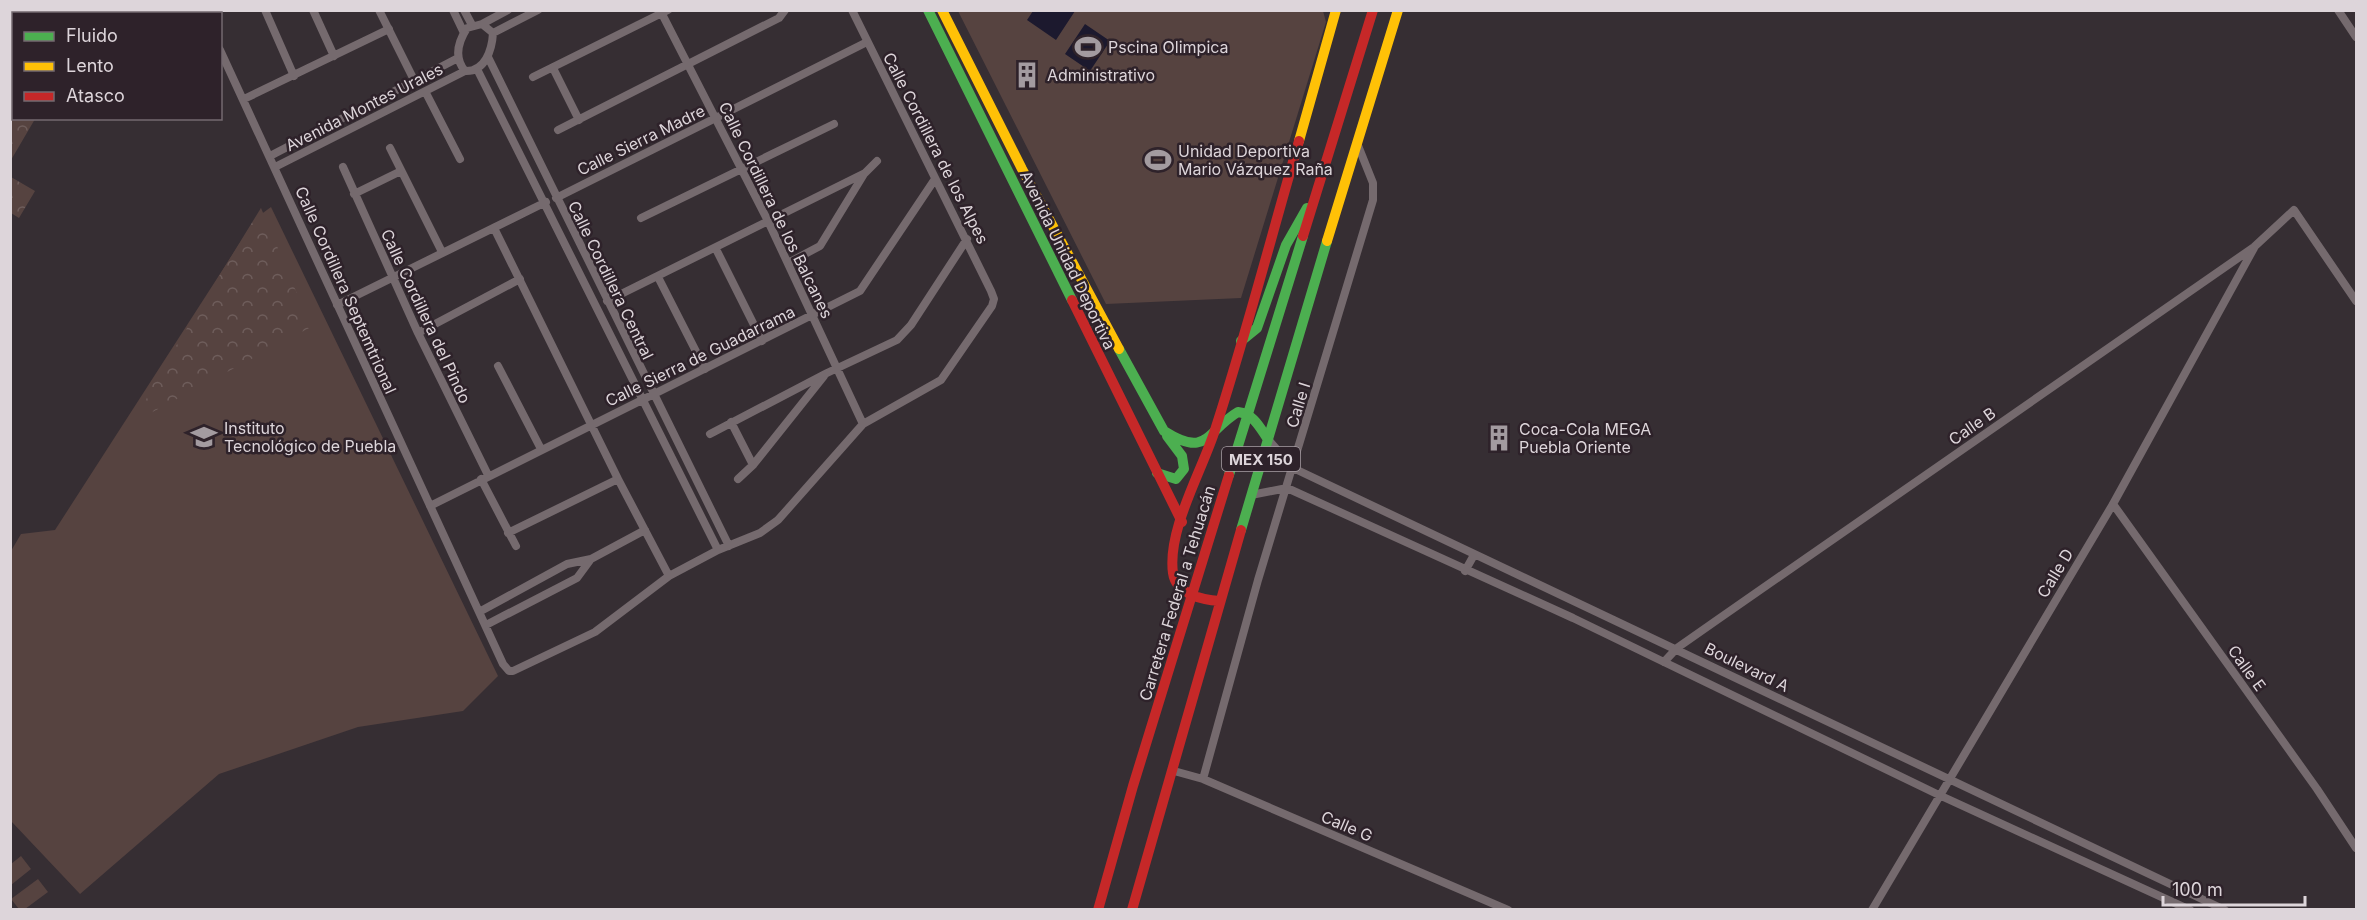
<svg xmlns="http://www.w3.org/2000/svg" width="2367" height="920" font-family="Inter,sans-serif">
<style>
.green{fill:#564340}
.park{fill:url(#park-crowns)}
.water{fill:#1c192e}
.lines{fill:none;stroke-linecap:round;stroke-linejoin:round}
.street{stroke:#756a6e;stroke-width:8}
.fast{stroke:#4caf50;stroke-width:10}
.slow{stroke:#ffc107;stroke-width:10}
.jam{stroke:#c62828;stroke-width:10}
.labels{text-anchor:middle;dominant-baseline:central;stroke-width:5;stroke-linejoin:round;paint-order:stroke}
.shield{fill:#2e222a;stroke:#a89fa5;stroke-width:1.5}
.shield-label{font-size:15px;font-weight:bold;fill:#ddd5da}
.poi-label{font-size:16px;fill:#ddd5da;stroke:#2e222a;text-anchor:start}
.street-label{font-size:16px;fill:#ddd5da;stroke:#2e222a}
</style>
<defs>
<pattern id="park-crowns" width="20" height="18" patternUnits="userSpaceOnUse" patternTransform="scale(1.5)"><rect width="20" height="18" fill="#564340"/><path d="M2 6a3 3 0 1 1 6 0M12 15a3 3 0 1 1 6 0" fill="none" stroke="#6e5d5b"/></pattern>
</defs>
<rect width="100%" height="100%" fill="#362e33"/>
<path class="green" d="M 958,11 L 1323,11 L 1326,22 L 1241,298 L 1106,304 Z
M 271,207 L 498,676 L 463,711 L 358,727 L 219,774 L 80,894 L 11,821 L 11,551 L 21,534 L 55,530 L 256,218 Z
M 21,856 L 31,869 L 11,885 L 11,864 Z
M 38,879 L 48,892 L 25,909 L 19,909 L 11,899 Z"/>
<path class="park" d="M 11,87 L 13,89 L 14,118 L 35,119 L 11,160 Z
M 11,177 L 35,191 L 19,218 L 11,213 Z
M 261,208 L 311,327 L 145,416 L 144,405 L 152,385 Z"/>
<path class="water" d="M 1033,11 L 1033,10 L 1075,11 L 1056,40 L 1027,20 Z
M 1085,24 L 1110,41 L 1090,71 L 1065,54 Z"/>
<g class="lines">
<path class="street" d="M 202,10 L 203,14
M 265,10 L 294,76
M 313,10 L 334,56
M 379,10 L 415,82
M 453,10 L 464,33
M 464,10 L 472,25
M 660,10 L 768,221 L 863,424
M 2338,10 L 2356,37
M 213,14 L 219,10
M 482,24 L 493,33 C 492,50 485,72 465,71 C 454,58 458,42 467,28 Z
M 482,24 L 508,10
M 493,33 L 538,10
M 220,50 L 503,664 L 509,671 L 513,671 L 595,632 L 669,576 L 718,550 L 760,533 L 778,520 L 863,424 L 941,380 L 992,306 L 994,299 L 991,291 L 852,10
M 488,57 L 729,546
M 553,68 L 579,120
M 477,69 L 718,550
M 533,77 L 668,10
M 426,93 L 460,159
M 244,99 L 389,29
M 558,130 L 779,18 L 785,10
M 390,148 L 442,252
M 270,156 L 458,58
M 275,167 L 465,71
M 343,167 L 418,333 L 488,475
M 354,194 L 401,171
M 556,198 L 867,42
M 641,218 L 834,124
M 494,228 L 618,479 L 669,576
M 716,249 L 762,341
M 788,263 L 820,246 L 864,174
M 658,277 L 705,369
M 607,301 L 865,173 L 877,161
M 337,305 L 546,202
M 418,333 L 520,279
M 498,366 L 541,449
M 731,422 L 753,465
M 710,434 L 827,373 L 897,340 L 911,325 L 967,239
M 1267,438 L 1293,468 L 2225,910
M 481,479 L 516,546
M 738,479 L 753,465 L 824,376
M 1251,495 L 1287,488 L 1573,618 L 1939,795 L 2190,910
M 2113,504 L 2317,789 L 2356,848
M 430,506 L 860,291 L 935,179
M 508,533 L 618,479
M 1465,571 L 1474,555
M 479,612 L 567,564 L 591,559 L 645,530
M 486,625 L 577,578 L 591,559
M 1664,662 L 1677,648 L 1717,620 L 2254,247 L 2294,210 L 2356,301
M 1174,771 L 1203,779 L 1508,910
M 1203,779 L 1258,580 L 1373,200 L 1373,183 L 1357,143
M 1872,910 L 2113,504 L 2254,248"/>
<path class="fast" d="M 928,10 L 1072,300
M 1241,341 L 1257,328 L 1286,245 L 1307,208
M 1119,349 L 1164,431 C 1208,459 1206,431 1238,412 C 1253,414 1259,426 1267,438
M 1157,473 L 1176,479 L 1184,469 L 1182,456 L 1167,436
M 1229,475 L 1303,236
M 1241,530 L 1327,241"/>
<path class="slow" d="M 942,10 L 1022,169 L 1119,349
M 1299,141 L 1336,10
M 1327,241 L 1398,10"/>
<path class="jam" d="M 1303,236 L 1373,10
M 1072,300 L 1182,522
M 1220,601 C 1202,600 1176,594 1173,573 C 1167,530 1202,471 1215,430 C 1246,335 1271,237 1299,141
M 1098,910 L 1133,786 L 1229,475
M 1132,910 L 1241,530"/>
</g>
<defs>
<g id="stadium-bare" transform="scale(2.07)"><path d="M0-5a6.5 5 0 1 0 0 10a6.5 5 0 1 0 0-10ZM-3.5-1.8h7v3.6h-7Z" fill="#a39ba0" stroke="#2e222a" stroke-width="2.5" paint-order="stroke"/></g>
<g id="building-bare" transform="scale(2.07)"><path d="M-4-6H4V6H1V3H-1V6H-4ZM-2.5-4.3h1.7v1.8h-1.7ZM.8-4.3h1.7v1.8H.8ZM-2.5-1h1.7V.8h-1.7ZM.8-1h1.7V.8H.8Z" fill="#a39ba0" stroke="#2e222a" stroke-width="2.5" paint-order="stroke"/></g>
<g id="university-bare" transform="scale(2.07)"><path d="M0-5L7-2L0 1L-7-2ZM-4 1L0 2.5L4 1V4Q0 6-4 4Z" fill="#a39ba0" stroke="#2e222a" stroke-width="2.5" paint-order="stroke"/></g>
</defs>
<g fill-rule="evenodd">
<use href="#stadium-bare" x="1088" y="47"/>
<use href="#building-bare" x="1027" y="75"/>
<use href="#stadium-bare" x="1158" y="160"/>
<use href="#university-bare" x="204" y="437"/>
<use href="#building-bare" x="1499" y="438"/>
</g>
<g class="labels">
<rect class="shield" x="1222" y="447" width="78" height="24" rx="4.5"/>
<g class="shield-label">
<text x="1261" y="459">MEX 150</text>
</g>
<g class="poi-label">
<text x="1108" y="47">Pscina Olimpica</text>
<text x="1047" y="75">Administrativo</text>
<text x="1178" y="151">Unidad Deportiva<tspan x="1178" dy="18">Mario Vázquez Raña</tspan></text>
<text x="224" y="428">Instituto<tspan x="224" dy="18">Tecnológico de Puebla</tspan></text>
<text x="1519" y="429">Coca-Cola MEGA<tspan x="1519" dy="18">Puebla Oriente</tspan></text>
</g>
<g class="street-label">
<text transform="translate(364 107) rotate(-27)">Avenida Montes Urales</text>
<text transform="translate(641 140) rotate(-26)">Calle Sierra Madre</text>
<text transform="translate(936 148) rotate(63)">Calle Cordillera de los Alpes</text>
<text transform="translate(776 210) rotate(64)">Calle Cordillera de los Balcanes</text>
<text transform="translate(1068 260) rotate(64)">Avenida Unidad Deportiva</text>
<text transform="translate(611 280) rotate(64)">Calle Cordillera Central</text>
<text transform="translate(346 290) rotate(66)">Calle Cordillera Septemtrional</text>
<text transform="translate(426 316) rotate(65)">Calle Cordillera del Pindo</text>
<text transform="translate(700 356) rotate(-26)">Calle Sierra de Guadarrama</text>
<text transform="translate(1298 405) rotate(-73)">Calle I</text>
<text transform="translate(1972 426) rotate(-35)">Calle B</text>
<text transform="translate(2055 573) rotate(-59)">Calle D</text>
<text transform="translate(1177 593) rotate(-73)">Carretera Federal a Tehuacán</text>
<text transform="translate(1747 667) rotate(26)">Boulevard A</text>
<text transform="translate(2247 668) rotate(54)">Calle E</text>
<text transform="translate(1347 826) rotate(23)">Calle G</text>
</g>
</g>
<rect width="2367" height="920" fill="none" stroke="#ddd5da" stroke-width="24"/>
<rect x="12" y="12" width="210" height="108" fill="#2e222a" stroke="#746a70" stroke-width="1.5"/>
<rect x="24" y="32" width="30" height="9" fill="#4caf50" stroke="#746a70" stroke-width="1.5"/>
<text x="66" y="42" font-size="18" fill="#ddd5da">Fluido</text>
<rect x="24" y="62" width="30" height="9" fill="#ffc107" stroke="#746a70" stroke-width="1.5"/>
<text x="66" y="72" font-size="18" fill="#ddd5da">Lento</text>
<rect x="24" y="92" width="30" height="9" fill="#c62828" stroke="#746a70" stroke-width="1.5"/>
<text x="66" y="102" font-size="18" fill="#ddd5da">Atasco</text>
<path d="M2163 896v9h142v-9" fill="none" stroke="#ddd5da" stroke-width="3"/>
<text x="2172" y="896" font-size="18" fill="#ddd5da" stroke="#2e222a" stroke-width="4.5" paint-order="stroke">100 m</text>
</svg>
